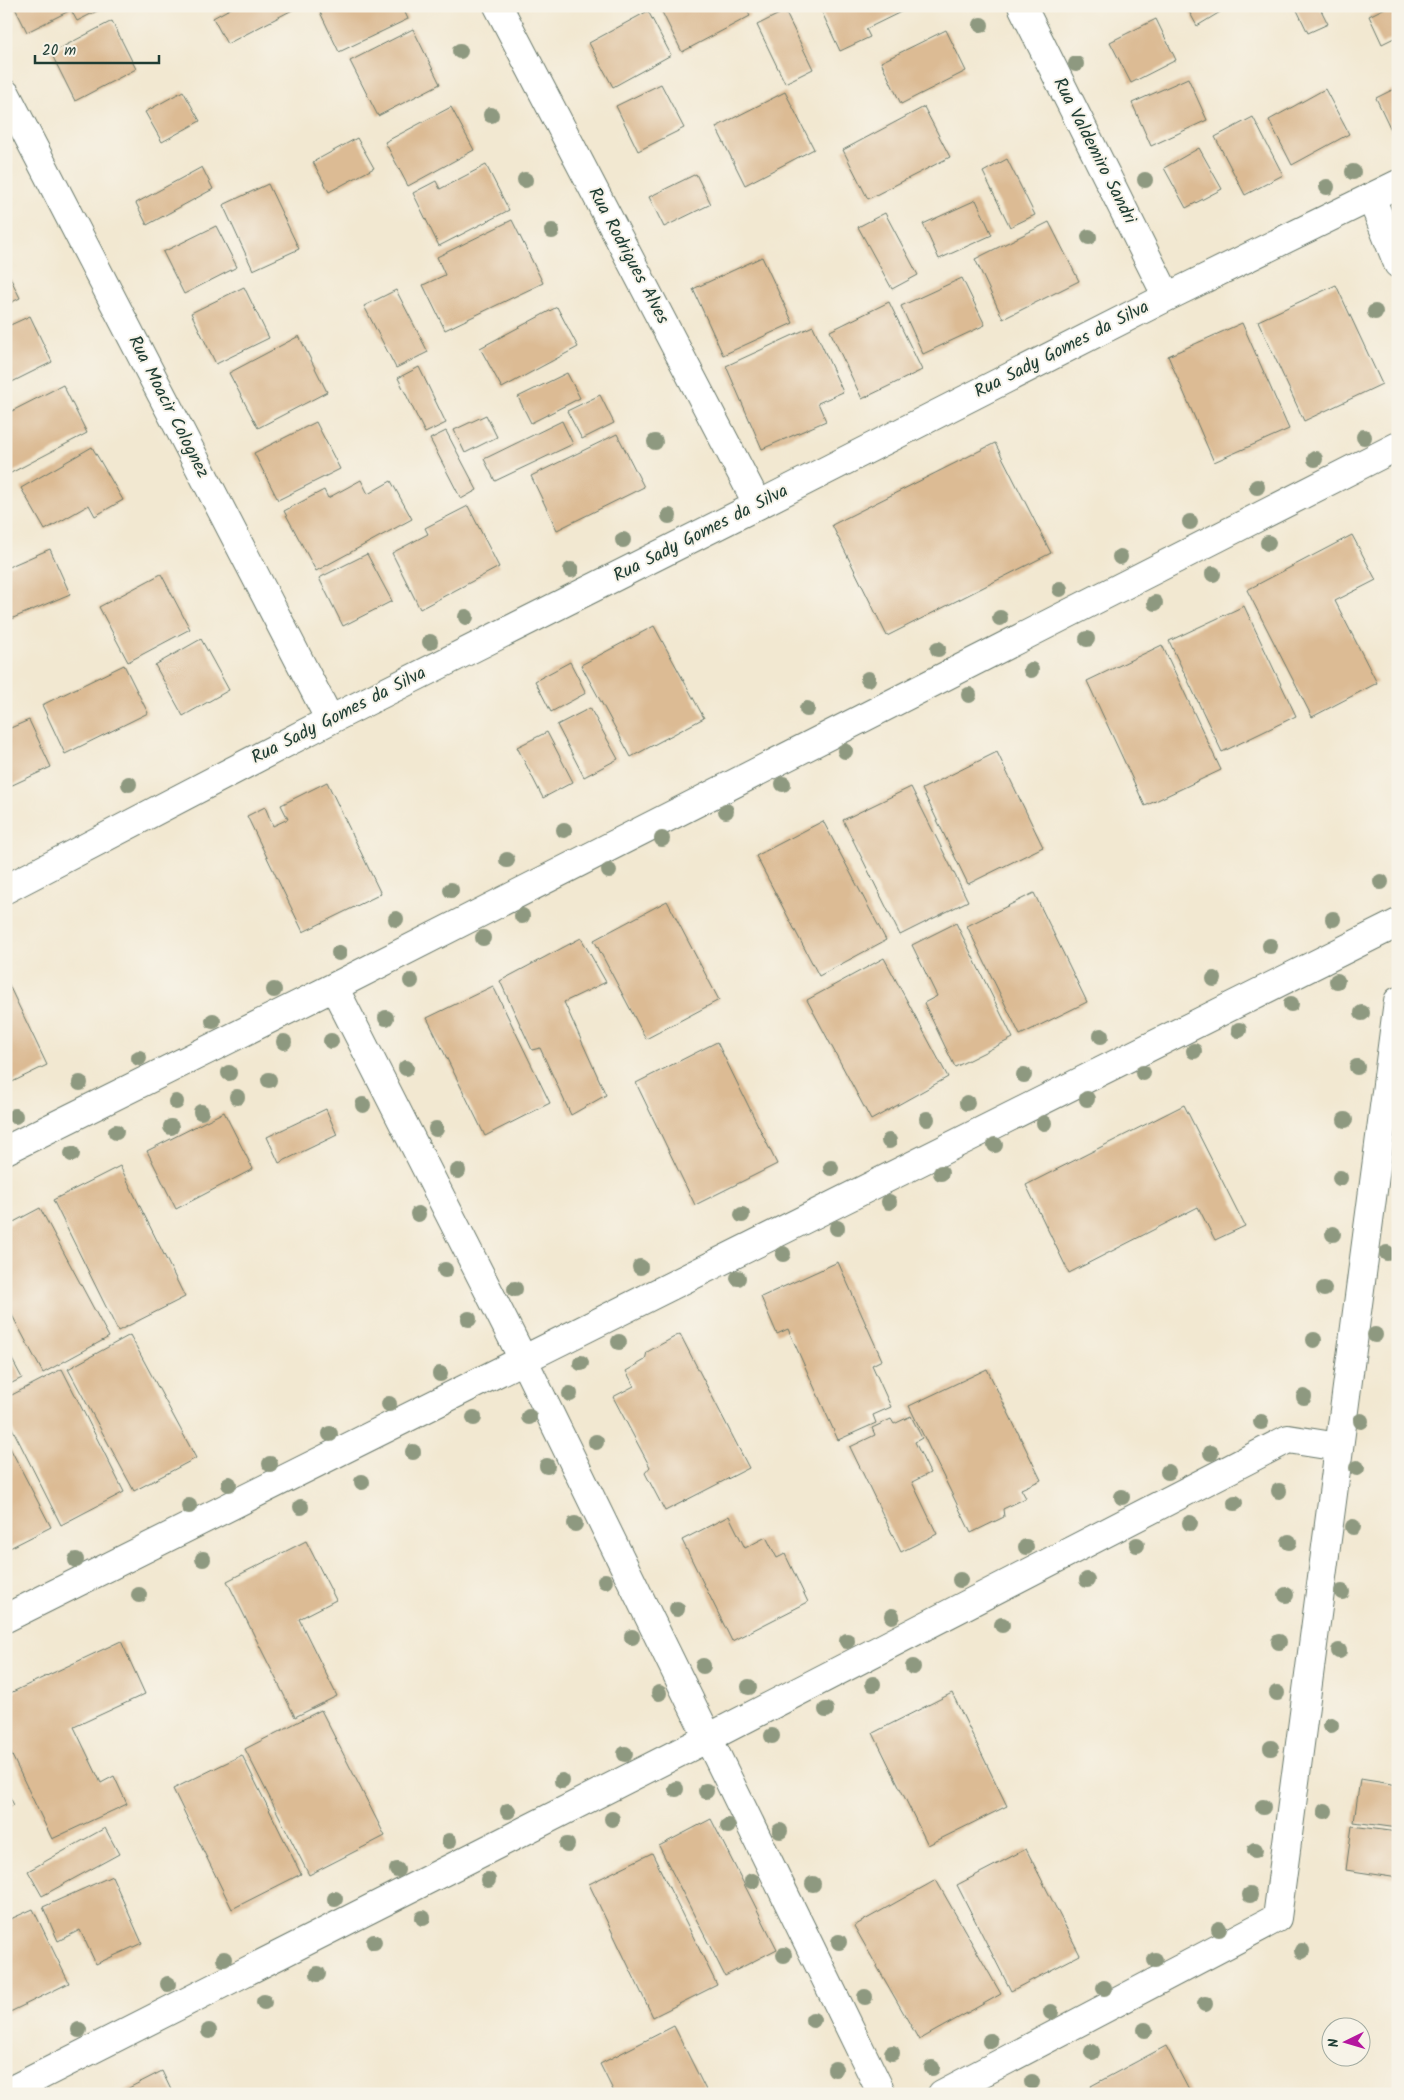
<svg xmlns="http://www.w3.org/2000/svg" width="1404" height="2100" font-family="Kalam,sans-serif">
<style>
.building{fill:#dcbb94}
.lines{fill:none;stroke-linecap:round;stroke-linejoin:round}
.minor-casing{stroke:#69796b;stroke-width:30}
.minor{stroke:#fff;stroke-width:28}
.tree{fill:#8e9980}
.labels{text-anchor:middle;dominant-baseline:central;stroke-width:4;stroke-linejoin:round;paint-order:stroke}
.street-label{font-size:18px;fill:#1f3d34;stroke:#f7f3e8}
</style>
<rect width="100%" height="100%" fill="#f7f3e8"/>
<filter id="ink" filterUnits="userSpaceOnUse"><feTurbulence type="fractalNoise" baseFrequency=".02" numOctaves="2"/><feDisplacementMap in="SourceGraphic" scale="10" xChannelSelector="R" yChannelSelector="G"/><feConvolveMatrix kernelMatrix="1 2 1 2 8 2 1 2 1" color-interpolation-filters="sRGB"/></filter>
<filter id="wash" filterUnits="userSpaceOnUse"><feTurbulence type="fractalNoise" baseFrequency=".0096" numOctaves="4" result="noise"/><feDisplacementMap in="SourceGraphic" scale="20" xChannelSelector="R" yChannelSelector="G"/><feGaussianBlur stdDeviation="1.12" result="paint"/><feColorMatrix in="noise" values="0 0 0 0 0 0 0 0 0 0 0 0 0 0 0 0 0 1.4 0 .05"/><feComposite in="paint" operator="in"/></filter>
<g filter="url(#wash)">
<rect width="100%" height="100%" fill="#f2e8d1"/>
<g id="blocks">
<path class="building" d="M 14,6 L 107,6 L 77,21 L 71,10 L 27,32 Z
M 235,6 L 300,6 L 227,44 L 213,18 Z
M 322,6 L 402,6 L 408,19 L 339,52 L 318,8 Z
M 659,6 L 744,6 L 750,16 L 682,52 Z
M 819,6 L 913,6 L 866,29 L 870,37 L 840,51 Z
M 1186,6 L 1230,6 L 1197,26 Z
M 1295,6 L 1319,6 L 1328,24 L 1308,33 Z
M 1389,6 L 1398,6 L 1398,36 L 1382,44 L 1369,16 Z
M 648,11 L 671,55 L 613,87 L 589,43 Z
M 785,11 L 813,69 L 785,83 L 757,25 Z
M 1156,19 L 1176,60 L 1131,83 L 1110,42 Z
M 112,21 L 136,69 L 75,101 L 51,53 Z
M 413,29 L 440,84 L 378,116 L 350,61 Z
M 946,30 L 966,71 L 901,104 L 881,62 Z
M 1188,78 L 1207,120 L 1151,146 L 1132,103 Z
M 661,84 L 684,128 L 638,151 L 616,106 Z
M 1398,87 L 1398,134 L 1394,136 L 1376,98 Z
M 1325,89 L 1349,134 L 1292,165 L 1269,120 Z
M 183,91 L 200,121 L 162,142 L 145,112 Z
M 785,92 L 814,149 L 745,185 L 716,127 Z
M 451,107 L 474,150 L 408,186 L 385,142 Z
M 924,107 L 950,157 L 868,199 L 843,150 Z
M 1253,117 L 1283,175 L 1245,195 L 1215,137 Z
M 357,138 L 374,168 L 329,192 L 313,162 Z
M 1199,148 L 1222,189 L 1186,208 L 1164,168 Z
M 1007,159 L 1035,215 L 1010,227 L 983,172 Z
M 486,165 L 509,210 L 439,246 L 413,193 L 436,181 L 440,189 Z
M 202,167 L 213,189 L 147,225 L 136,203 Z
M 696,174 L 711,204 L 664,227 L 649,197 Z
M 268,184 L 299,249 L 253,270 L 223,205 Z
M 976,200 L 992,235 L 939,259 L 923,224 Z
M 885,213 L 918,275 L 892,289 L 858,227 Z
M 512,220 L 543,283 L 445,330 L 423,285 L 445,275 L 437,257 Z
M 1049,222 L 1079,281 L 1003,319 L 975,259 Z
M 216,226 L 237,267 L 184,294 L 163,252 Z
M 762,257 L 793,323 L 723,355 L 693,289 Z
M 6,269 L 20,298 L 6,305 Z
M 962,278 L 985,325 L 923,354 L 901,306 Z
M 1336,285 L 1382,384 L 1304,421 L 1258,321 Z
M 244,287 L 269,338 L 216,364 L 191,313 Z
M 396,290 L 428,352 L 396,368 L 364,306 Z
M 889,302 L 922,370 L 862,399 L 830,331 Z
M 557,307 L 578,347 L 502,388 L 480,348 Z
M 30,316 L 52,362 L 6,385 L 6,327 Z
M 1242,323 L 1289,429 L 1214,462 L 1168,356 Z
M 813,326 L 843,392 L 818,403 L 826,421 L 762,449 L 726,366 Z
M 299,336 L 327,392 L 258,428 L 229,373 Z
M 419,367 L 446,423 L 425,433 L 398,378 Z
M 567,373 L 580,398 L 531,423 L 518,397 Z
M 63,385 L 87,433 L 9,474 L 6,467 L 6,414 Z
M 600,395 L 614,423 L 582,439 L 567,411 Z
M 486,415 L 497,437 L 465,453 L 454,430 Z
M 562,421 L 573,444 L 495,481 L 484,459 Z
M 316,422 L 340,469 L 278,500 L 254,453 Z
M 446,431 L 477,490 L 461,499 L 430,439 Z
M 617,434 L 644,487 L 557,530 L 531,476 Z
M 995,443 L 1051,553 L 887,636 L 832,525 Z
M 92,447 L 123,500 L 95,516 L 89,505 L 45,530 L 21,488 Z
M 361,480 L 368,494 L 391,481 L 412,519 L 316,571 L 284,511 L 324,490 L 328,498 Z
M 468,506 L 499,567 L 420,609 L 392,553 L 428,534 L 425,528 Z
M 1352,535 L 1376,580 L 1335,601 L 1377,683 L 1312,717 L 1247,590 Z
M 50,549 L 70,594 L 6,621 L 6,568 Z
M 367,554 L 392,601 L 343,626 L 319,578 Z
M 161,574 L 190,629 L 128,662 L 99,607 Z
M 1244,606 L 1296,716 L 1222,752 L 1169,641 Z
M 654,626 L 704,718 L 631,757 L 581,665 Z
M 201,639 L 229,690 L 183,716 L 155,665 Z
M 1162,645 L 1221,770 L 1145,806 L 1087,681 Z
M 570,662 L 586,693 L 551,712 L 535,681 Z
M 124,665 L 148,713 L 65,754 L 42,705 Z
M 590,708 L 618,759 L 584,777 L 557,725 Z
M 29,720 L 51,767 L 6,788 L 6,730 Z
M 547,732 L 573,782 L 543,798 L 517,747 Z
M 997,752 L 1043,847 L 968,884 L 922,789 Z
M 327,782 L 381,894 L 303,932 L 247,816 L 265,807 L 273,826 L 288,819 L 281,805 Z
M 911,787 L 968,901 L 900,935 L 843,820 Z
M 823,821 L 886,940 L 819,976 L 756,856 Z
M 1034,893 L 1087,1002 L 1020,1035 L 967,926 Z
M 667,901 L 719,1000 L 646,1039 L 594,940 Z
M 956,923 L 1013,1038 L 955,1067 L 924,1003 L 937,996 L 912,945 Z
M 581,938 L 606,982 L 564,1002 L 606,1095 L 571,1115 L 540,1048 L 532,1050 L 500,981 Z
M 884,958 L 948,1077 L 871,1120 L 807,1000 Z
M 6,979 L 47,1065 L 6,1085 Z
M 493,986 L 550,1103 L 485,1136 L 427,1018 Z
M 717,1042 L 777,1164 L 695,1205 L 636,1083 Z
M 1184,1105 L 1245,1226 L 1215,1240 L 1198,1207 L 1069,1273 L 1026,1185 Z
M 326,1109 L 337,1135 L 279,1163 L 267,1137 Z
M 224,1112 L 253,1169 L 176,1209 L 147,1151 Z
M 120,1166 L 185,1297 L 118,1331 L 53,1200 Z
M 40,1208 L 109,1337 L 43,1373 L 6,1304 L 6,1226 Z
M 838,1262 L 882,1360 L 872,1365 L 891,1407 L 873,1415 L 876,1423 L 838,1440 L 788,1329 L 777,1334 L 761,1297 Z
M 680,1334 L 749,1468 L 665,1511 L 645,1473 L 650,1467 L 613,1397 L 634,1386 L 626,1371 L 645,1360 L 647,1352 Z
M 130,1335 L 196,1458 L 134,1491 L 68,1369 Z
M 6,1348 L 22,1378 L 6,1386 Z
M 62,1369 L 124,1492 L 61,1525 L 6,1416 L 6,1398 Z
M 987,1369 L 1041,1480 L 1021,1489 L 1026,1498 L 1003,1509 L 1004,1517 L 971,1533 L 909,1406 Z
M 911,1416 L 922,1438 L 915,1442 L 930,1473 L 912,1482 L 937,1534 L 901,1552 L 850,1447 L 875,1435 L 872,1428 L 891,1419 L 894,1424 Z
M 6,1440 L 51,1527 L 6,1550 Z
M 729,1516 L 745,1548 L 766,1537 L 777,1558 L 785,1554 L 808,1602 L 732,1641 L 682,1540 Z
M 306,1541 L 336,1600 L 299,1619 L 337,1696 L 295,1717 L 227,1581 Z
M 121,1641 L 145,1694 L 74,1727 L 101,1783 L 114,1776 L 127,1804 L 52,1839 L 6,1743 L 6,1695 Z
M 952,1693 L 1007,1806 L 928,1845 L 873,1733 Z
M 321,1710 L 385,1836 L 309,1875 L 245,1749 Z
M 242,1755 L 301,1874 L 232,1909 L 173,1789 Z
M 1360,1779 L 1398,1785 L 1398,1828 L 1354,1822 Z
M 6,1790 L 14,1805 L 6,1809 Z
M 711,1819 L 777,1949 L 725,1976 L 659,1846 Z
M 1352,1826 L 1398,1832 L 1398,1878 L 1346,1870 Z
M 105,1828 L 119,1854 L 42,1896 L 28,1871 Z
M 1026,1849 L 1080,1955 L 1011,1991 L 957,1885 Z
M 652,1853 L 717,1985 L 653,2017 L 589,1884 Z
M 112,1876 L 142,1943 L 96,1964 L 80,1930 L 58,1941 L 43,1907 Z
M 936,1880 L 1001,1994 L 919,2040 L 854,1926 Z
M 33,1909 L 69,1983 L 6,2014 L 6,1921 Z
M 674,2026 L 708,2094 L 615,2094 L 600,2064 Z
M 1166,2046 L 1191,2094 L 1095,2094 L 1091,2086 Z
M 162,2071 L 173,2094 L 117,2094 Z"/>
</g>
</g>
<g filter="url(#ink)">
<use href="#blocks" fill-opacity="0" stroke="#69796b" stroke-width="1"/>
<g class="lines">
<g class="minor-casing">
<path id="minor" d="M 498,6 L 758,505
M 1022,6 L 1167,297
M 6,94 L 330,720
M 1371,197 L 1398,264
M 6,889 L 330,720 L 758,505 L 1167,297 L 1398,184
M 334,987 L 523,1359 L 882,2094
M 6,1150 L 334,987 L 1398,446
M 6,1618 L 1398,923
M 6,2093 L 708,1738 L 1288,1439 L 1339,1447
M 942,2094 L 1277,1918 L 1398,1001"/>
</g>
<use href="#minor" class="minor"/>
</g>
<g class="tree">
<circle cx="981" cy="25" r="8"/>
<circle cx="460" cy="51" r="8"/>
<circle cx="1076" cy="64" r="8"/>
<circle cx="491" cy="115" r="8"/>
<circle cx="1353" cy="172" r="8"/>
<circle cx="525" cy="180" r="8"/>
<circle cx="1145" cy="180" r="8"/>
<circle cx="1327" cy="187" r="8"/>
<circle cx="552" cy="231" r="8"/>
<circle cx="1089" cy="237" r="8"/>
<circle cx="1375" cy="312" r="8"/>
<circle cx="1364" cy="437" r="8"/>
<circle cx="655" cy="442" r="8"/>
<circle cx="1315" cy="459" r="8"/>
<circle cx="1257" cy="487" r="8"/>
<circle cx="669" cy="516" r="8"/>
<circle cx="1190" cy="522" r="8"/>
<circle cx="623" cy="540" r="8"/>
<circle cx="1268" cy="543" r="8"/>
<circle cx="1120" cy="557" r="8"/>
<circle cx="571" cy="570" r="8"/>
<circle cx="1213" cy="574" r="8"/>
<circle cx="1060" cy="589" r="8"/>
<circle cx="1155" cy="603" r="8"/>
<circle cx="466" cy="617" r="8"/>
<circle cx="1000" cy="618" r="8"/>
<circle cx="1087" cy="639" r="8"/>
<circle cx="430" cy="642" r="8"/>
<circle cx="938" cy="649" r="8"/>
<circle cx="1031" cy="670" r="8"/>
<circle cx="868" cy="679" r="8"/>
<circle cx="969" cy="695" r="8"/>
<circle cx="807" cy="709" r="8"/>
<circle cx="845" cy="751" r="8"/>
<circle cx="129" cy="784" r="8"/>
<circle cx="783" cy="784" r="8"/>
<circle cx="726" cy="811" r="8"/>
<circle cx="564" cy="830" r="8"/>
<circle cx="662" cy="839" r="8"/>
<circle cx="507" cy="860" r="8"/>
<circle cx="609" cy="871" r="8"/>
<circle cx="1381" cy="882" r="8"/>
<circle cx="451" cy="890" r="8"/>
<circle cx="522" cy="916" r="8"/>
<circle cx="396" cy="919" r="8"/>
<circle cx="1333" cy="919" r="8"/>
<circle cx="483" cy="938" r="8"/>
<circle cx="1270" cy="946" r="8"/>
<circle cx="339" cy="953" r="8"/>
<circle cx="1214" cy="979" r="8"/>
<circle cx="411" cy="981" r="8"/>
<circle cx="1337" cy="981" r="8"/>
<circle cx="274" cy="990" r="8"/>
<circle cx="1291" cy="1004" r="8"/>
<circle cx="1362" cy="1013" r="8"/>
<circle cx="386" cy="1018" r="8"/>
<circle cx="213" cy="1021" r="8"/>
<circle cx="1239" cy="1030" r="8"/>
<circle cx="1101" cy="1036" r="8"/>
<circle cx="331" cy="1041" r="8"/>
<circle cx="284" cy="1042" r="8"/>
<circle cx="1194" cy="1051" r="8"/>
<circle cx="139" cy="1058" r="8"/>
<circle cx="1357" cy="1067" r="8"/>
<circle cx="406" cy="1068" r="8"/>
<circle cx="229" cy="1073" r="8"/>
<circle cx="1143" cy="1073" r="8"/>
<circle cx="1024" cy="1075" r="8"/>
<circle cx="269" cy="1080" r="8"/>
<circle cx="80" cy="1083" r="8"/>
<circle cx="237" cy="1097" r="8"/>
<circle cx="1087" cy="1099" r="8"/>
<circle cx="176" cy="1102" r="8"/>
<circle cx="967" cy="1103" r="8"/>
<circle cx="363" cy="1105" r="8"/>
<circle cx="201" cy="1112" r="8"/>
<circle cx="15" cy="1116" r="8"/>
<circle cx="927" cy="1119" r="8"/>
<circle cx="1345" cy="1120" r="8"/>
<circle cx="1044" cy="1123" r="8"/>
<circle cx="171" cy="1127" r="8"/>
<circle cx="436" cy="1129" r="8"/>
<circle cx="116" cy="1132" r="8"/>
<circle cx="889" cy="1141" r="8"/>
<circle cx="995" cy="1145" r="8"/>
<circle cx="72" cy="1154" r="8"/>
<circle cx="831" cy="1168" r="8"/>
<circle cx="458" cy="1171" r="8"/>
<circle cx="941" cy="1173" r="8"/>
<circle cx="1340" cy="1178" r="8"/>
<circle cx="889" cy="1202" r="8"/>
<circle cx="418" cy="1214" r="8"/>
<circle cx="742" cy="1215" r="8"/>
<circle cx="837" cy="1228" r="8"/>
<circle cx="1333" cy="1234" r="8"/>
<circle cx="1387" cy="1253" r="8"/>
<circle cx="783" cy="1254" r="8"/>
<circle cx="640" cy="1267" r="8"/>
<circle cx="445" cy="1270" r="8"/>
<circle cx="738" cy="1278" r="8"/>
<circle cx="515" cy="1289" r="8"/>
<circle cx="1324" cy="1289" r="8"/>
<circle cx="469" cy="1319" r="8"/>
<circle cx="1375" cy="1335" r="8"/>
<circle cx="1314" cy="1340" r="8"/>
<circle cx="619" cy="1342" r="8"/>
<circle cx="581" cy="1363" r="8"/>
<circle cx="440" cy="1374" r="8"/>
<circle cx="570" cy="1394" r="8"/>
<circle cx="1304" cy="1397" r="8"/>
<circle cx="389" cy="1404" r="8"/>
<circle cx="529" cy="1417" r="8"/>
<circle cx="474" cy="1418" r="8"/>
<circle cx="1361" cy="1421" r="8"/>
<circle cx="1261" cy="1422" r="8"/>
<circle cx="330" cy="1434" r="8"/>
<circle cx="596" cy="1442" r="8"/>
<circle cx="413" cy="1452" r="8"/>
<circle cx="1211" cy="1453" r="8"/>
<circle cx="270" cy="1464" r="8"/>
<circle cx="547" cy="1466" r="8"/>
<circle cx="1357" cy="1468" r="8"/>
<circle cx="1168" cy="1472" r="8"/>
<circle cx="362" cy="1482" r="8"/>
<circle cx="229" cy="1484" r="8"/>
<circle cx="1279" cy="1491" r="8"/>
<circle cx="1122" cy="1497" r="8"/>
<circle cx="1235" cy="1503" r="8"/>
<circle cx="189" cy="1506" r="8"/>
<circle cx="301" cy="1507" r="8"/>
<circle cx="1190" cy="1523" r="8"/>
<circle cx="575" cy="1524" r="8"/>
<circle cx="1353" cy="1527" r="8"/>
<circle cx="1289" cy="1542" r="8"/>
<circle cx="1137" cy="1545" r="8"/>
<circle cx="1026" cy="1547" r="8"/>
<circle cx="203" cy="1559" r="8"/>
<circle cx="76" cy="1560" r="8"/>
<circle cx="960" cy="1580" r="8"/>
<circle cx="1087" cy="1580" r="8"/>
<circle cx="605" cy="1581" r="8"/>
<circle cx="1342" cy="1592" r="8"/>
<circle cx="139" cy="1595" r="8"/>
<circle cx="1286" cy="1595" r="8"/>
<circle cx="677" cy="1609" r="8"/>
<circle cx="892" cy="1616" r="8"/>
<circle cx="1002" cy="1625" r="8"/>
<circle cx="632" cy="1637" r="8"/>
<circle cx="847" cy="1641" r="8"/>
<circle cx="1279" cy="1642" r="8"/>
<circle cx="1339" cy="1651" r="8"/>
<circle cx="703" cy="1666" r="8"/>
<circle cx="913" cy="1667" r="8"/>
<circle cx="873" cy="1684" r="8"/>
<circle cx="749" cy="1687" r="8"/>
<circle cx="659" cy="1693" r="8"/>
<circle cx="1277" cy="1693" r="8"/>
<circle cx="826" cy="1710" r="8"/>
<circle cx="1331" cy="1725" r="8"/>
<circle cx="772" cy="1736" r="8"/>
<circle cx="1271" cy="1748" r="8"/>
<circle cx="625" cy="1754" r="8"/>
<circle cx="562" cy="1781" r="8"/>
<circle cx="676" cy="1789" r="8"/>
<circle cx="706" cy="1791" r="8"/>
<circle cx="1263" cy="1807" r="8"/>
<circle cx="508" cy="1811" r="8"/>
<circle cx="1325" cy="1811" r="8"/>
<circle cx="612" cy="1819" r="8"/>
<circle cx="728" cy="1826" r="8"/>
<circle cx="780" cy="1831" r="8"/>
<circle cx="449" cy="1841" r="8"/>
<circle cx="567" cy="1845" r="8"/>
<circle cx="1255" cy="1850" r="8"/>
<circle cx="397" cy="1870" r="8"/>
<circle cx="488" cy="1880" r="8"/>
<circle cx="752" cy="1881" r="8"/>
<circle cx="813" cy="1884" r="8"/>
<circle cx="1250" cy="1895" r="8"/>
<circle cx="335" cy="1899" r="8"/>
<circle cx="423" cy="1918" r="8"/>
<circle cx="1219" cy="1929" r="8"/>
<circle cx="374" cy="1942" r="8"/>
<circle cx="839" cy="1942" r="8"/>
<circle cx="1302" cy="1951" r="8"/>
<circle cx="784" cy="1955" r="8"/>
<circle cx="224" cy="1959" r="8"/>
<circle cx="1155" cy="1960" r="8"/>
<circle cx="318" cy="1974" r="8"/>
<circle cx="168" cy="1984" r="8"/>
<circle cx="1104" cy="1988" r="8"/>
<circle cx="865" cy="1997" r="8"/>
<circle cx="264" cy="2002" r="8"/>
<circle cx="1205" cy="2004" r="8"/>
<circle cx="1051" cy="2012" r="8"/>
<circle cx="813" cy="2020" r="8"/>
<circle cx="79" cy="2030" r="8"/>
<circle cx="1145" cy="2030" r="8"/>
<circle cx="209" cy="2031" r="8"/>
<circle cx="990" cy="2041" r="8"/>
<circle cx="1092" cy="2052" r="8"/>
<circle cx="892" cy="2053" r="8"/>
<circle cx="932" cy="2068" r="8"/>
<circle cx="835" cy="2069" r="8"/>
<circle cx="1032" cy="2082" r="8"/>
</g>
</g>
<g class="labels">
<g class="street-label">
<text transform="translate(1094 151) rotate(63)">Rua Valdemiro Sandri</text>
<text transform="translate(628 256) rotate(62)">Rua Rodrigues Alves</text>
<text transform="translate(1062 350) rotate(-27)">Rua Sady Gomes da Silva</text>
<text transform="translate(168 407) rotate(63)">Rua Moacir Colognez</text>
<text transform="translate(701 534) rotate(-27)">Rua Sady Gomes da Silva</text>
<text transform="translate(339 716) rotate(-27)">Rua Sady Gomes da Silva</text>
</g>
</g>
<rect width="1404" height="2100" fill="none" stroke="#f7f3e8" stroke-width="25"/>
<g transform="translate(1346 2042) rotate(265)"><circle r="24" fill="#f7f3e8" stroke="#a1aaa0"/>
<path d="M0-4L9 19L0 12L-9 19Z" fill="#b5179e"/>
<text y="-8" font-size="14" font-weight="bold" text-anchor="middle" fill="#1f3d34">N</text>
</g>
<path d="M35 55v8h124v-8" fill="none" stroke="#1f3d34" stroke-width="2.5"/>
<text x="42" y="55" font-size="15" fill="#1f3d34" stroke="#f7f3e8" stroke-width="4" paint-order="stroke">20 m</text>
</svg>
